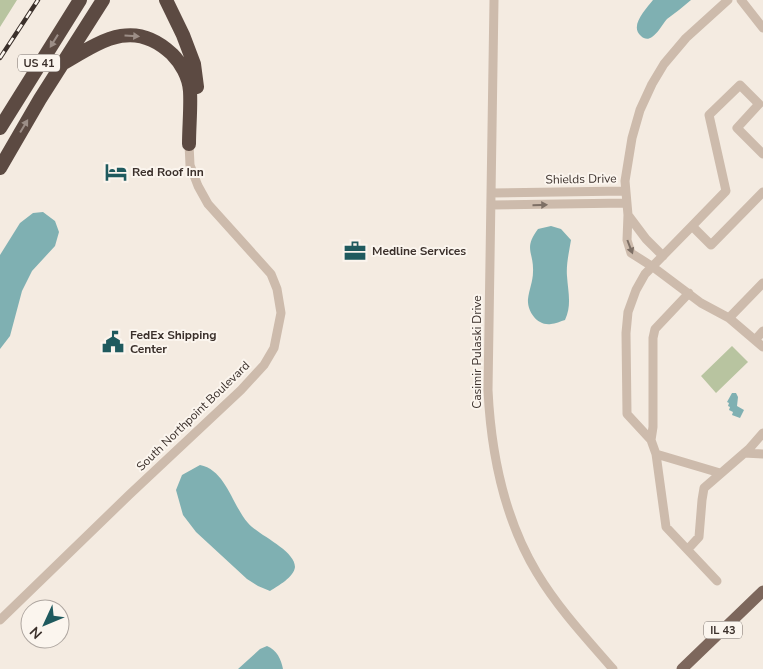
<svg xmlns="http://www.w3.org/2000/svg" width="763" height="669" font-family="'Nunito Sans',sans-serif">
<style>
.green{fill:#b8c4a0}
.water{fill:#7fb0b2}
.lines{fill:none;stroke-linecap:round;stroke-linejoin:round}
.minor{stroke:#cdbbac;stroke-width:9}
.major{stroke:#7d675c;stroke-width:11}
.highway{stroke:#5c4a42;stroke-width:14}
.rail-casing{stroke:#3b302b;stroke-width:4.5}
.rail{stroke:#fbf5ee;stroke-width:2.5;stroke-dasharray:8;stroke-linecap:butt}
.oneway{fill:#9c8e87}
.oneway2{fill:#7d6f65}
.labels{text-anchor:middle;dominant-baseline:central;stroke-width:4;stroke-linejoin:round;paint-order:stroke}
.shield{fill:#fbf5ee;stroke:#756b66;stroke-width:1}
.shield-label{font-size:11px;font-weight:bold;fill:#3b302b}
.poi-label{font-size:12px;font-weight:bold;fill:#3b302b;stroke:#fbf5ee;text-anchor:start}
.street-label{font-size:12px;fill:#3b302b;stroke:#fbf5ee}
</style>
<rect width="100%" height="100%" fill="#f4ebe1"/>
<path class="green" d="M 0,0 L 17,0 L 0,27 Z
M 732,346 L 748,362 L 716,393 L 701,376 Z"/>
<path class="water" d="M 653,0 L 691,0 C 683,7 675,13 667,19 C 662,25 658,33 652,37 C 648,40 644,39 641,36 C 629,26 646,9 653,0 Z
M 43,212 L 55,221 L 59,232 L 55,246 L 32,271 L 22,291 L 10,336 L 0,349 L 0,255 L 20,223 L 33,213 Z
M 551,226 L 561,229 L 571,240 C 569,252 566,265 567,276 C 568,292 572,305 565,320 C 561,321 555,324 551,324 C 537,326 527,311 528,299 C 529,290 533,281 533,272 C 534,252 523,249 538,229 Z
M 732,393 L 736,393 L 738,397 L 737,406 L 744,410 L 740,418 L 732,415 L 733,412 L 729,410 L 730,407 L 728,406 L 729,403 L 727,402 Z
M 200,465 C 226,470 232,505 248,523 C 258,535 295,550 295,567 C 294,577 278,586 270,591 L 258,586 L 247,579 L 196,532 L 183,515 L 176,490 L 182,475 Z
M 267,646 C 277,650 281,659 283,669 L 238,669 L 260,649 Z"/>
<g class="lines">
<path class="minor" d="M 494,0 L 488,390 C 491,453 504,518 537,573 C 558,608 586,638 613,669
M 728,0 L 686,38 L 664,64 L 652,84 L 640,110 L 632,138 L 625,181 L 628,215 L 627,240 L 631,253 L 653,267 L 701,303 L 729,318 L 763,347
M 741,0 L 763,28
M 763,154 L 737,128 L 759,104 L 740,85 L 709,115 L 726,191 L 692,226 L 711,245 L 763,192
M 491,193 L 625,191
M 491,205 L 627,203
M 628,215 L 646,239 L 663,256
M 692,226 L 645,274 L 636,290 L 628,312 L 626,333 L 627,414 L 651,440 L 656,454 L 666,527 L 717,581
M 729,318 L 763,283
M 755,340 L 763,331
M 651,440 L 653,427 L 653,338 L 655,329 L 689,293
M 744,453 L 763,454
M 656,454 L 720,473
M 688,549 L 699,537 L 702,500 L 704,488 L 749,449 L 763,433
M 0,620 L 129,495 L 241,390 L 264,365 L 274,348 L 281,313 L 277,289 L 271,274 L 208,204 L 198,186 L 190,165 L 189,144"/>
<path class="major" d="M 682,669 L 763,591"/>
<path class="highway" d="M 166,0 L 183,35 L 194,64 L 197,87
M 62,64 C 100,42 133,17 172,54 C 181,63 189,77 190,91 C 191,108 189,127 189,144
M 0,128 L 80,0
M 0,168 L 40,99 L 103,0"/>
<g class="rail-casing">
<path id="rail" d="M 0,58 L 38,0"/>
</g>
<use href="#rail" class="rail"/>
</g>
<defs><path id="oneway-solid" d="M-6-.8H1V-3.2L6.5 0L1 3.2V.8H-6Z" transform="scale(1.25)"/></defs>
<g class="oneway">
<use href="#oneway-solid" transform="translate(132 36) rotate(4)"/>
<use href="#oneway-solid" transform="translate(54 41) rotate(122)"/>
<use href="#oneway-solid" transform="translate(24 126) rotate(-59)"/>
</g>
<g class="oneway2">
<use href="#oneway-solid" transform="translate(540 205) rotate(-1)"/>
<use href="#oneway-solid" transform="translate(630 247) rotate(69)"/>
</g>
<defs>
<g id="hotel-bare" transform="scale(1.725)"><path d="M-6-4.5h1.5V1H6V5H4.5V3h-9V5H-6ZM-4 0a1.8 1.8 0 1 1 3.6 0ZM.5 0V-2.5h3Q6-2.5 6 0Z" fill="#1f5a5e" stroke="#fbf5ee" stroke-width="2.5" paint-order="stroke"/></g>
<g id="office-bare" transform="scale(1.725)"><path d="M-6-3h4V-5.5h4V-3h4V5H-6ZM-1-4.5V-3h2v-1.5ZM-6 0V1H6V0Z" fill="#1f5a5e" stroke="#fbf5ee" stroke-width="2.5" paint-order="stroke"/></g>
<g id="civic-bare" transform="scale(1.725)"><path d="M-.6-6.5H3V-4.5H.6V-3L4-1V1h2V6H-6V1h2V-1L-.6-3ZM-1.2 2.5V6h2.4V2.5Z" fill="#1f5a5e" stroke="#fbf5ee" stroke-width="2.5" paint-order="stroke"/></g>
</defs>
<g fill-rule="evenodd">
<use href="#hotel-bare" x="116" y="172"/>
<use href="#office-bare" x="355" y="251"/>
<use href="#civic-bare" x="113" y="342"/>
</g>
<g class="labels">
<g class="shield">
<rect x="18" y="54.5" width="42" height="17" rx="4"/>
<rect x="704" y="621.5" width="38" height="17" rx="4"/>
</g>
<g class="shield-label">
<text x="39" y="63">US 41</text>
<text x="723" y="630">IL 43</text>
</g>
<g class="poi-label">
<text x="132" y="172">Red Roof Inn</text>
<text x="372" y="251">Medline Services</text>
<text x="130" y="335">FedEx Shipping<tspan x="130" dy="14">Center</tspan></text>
</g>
<g class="street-label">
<text transform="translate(581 179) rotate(-1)">Shields Drive</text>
<text transform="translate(477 352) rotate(-90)">Casimir Pulaski Drive</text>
<text transform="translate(193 416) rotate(-44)">South Northpoint Boulevard</text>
</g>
</g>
<g transform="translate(45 624) rotate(226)"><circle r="24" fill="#fbf5ee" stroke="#aea6a0"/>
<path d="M0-4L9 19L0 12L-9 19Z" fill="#1f5a5e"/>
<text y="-8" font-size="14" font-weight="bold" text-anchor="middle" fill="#3b302b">N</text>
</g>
</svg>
